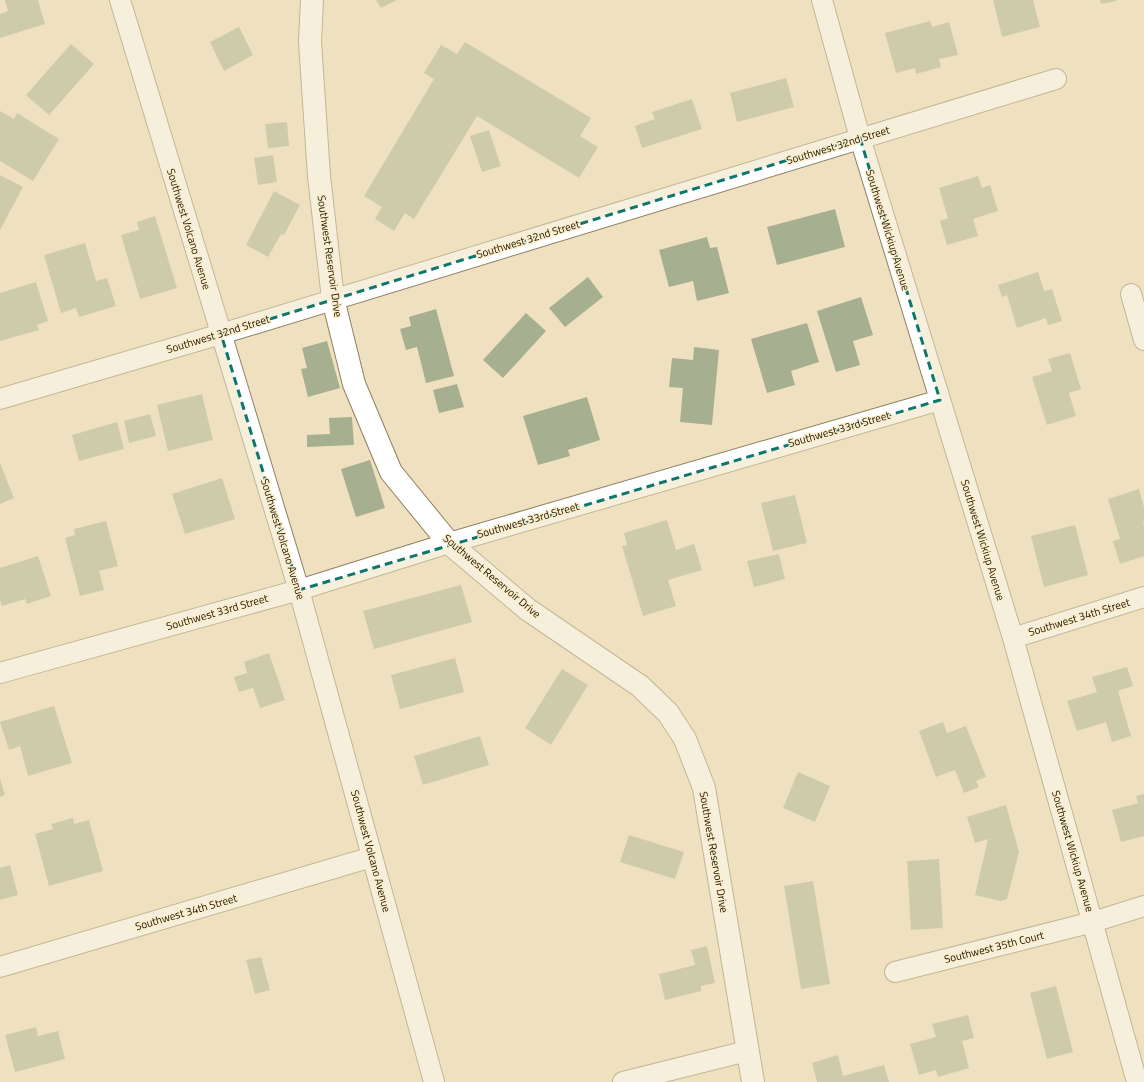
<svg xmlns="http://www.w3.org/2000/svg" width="1144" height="1082" font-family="'Titillium Web',sans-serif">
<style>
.building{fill:#a7af91}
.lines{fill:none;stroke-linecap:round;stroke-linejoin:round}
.minor-casing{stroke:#8e8061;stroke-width:22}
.tertiary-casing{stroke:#8e8061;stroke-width:24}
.minor{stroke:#fff;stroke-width:20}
.tertiary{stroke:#fff;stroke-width:22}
.marked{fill:none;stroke:#0f766e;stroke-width:3;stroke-dasharray:8 5;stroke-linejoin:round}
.labels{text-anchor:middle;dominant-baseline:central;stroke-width:3;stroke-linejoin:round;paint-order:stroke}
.street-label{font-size:11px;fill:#191407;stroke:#fdeecb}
</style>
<rect width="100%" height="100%" fill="#efe1bf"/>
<path class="building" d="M 5,0 L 38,0 L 45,24 L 0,38 L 0,14 L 8,11 Z
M 376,0 L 397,0 L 381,8 Z
M 993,0 L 1033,0 L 1040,27 L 1002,37 Z
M 1100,0 L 1116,0 L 1116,1 L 1101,4 Z
M 930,21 L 932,27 L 949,22 L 958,55 L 939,59 L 941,67 L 916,74 L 915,68 L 896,73 L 885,33 Z
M 239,27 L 253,55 L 224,71 L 210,42 Z
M 465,42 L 591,118 L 580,136 L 598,147 L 579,178 L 477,116 L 414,219 L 405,213 L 394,231 L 375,219 L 382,207 L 364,196 L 434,79 L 424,73 L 441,45 L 457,54 Z
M 71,44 L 94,64 L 49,115 L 26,95 Z
M 786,78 L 794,107 L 737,122 L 730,93 Z
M 692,99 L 702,129 L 642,148 L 635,126 L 655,119 L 652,112 Z
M 0,111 L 14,119 L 17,113 L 59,139 L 33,181 L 0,161 Z
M 287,122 L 289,146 L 268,148 L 265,124 Z
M 489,130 L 501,166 L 482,172 L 470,136 Z
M 273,155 L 277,182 L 258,185 L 254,158 Z
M 0,175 L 23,187 L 0,230 Z
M 978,176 L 982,188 L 990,185 L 998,211 L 973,219 L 978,236 L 947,245 L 940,221 L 948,218 L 939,188 Z
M 274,191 L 300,205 L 284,235 L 281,234 L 268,257 L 246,245 Z
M 835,209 L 845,247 L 777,265 L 767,227 Z
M 155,216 L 177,288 L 140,299 L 121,235 L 139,230 L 137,222 Z
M 707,237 L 710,248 L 717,247 L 729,293 L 697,301 L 693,281 L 669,287 L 659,250 Z
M 85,243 L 96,281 L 107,278 L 116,306 L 79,317 L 76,308 L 61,313 L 44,255 Z
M 1038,272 L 1044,291 L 1052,289 L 1062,321 L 1048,325 L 1046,318 L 1017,328 L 1007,295 L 1002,297 L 998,285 Z
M 588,277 L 603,297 L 565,327 L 549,308 Z
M 36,282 L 48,321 L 37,325 L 39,330 L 0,341 L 0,293 Z
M 861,297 L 873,335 L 853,341 L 860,365 L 836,372 L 817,311 Z
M 436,309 L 454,376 L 426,383 L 417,347 L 406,350 L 400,329 L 411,326 L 409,317 Z
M 526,313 L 546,331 L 503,378 L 483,360 Z
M 807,323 L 819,362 L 791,371 L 795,385 L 767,393 L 751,339 Z
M 327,341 L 340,388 L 308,397 L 301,369 L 307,368 L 302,348 Z
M 694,347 L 719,350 L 712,425 L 680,422 L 683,388 L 669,387 L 672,358 L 693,360 Z
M 1070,353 L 1081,389 L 1069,393 L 1076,416 L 1047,425 L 1032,377 L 1052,371 L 1048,359 Z
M 457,384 L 464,407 L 439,413 L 433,390 Z
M 202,394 L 213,440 L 168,451 L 157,405 Z
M 587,397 L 600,440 L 568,450 L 570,456 L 538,465 L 523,416 Z
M 150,414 L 156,436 L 129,443 L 124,421 Z
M 352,417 L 354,445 L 307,447 L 307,435 L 330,434 L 329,418 Z
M 117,422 L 124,449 L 79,461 L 72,435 Z
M 370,460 L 385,508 L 356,517 L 341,469 Z
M 0,463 L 14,498 L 0,504 Z
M 222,478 L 235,519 L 185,534 L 172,494 Z
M 1139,489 L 1144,507 L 1144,521 L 1143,522 L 1144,526 L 1144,556 L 1120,564 L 1113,541 L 1120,539 L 1108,499 Z
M 795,495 L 807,543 L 773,551 L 761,503 Z
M 667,520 L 676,550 L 694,544 L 702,570 L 668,580 L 676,606 L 643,616 L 622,546 L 627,545 L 624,533 Z
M 106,521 L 118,566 L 99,571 L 104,590 L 80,596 L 65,538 L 75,535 L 74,529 Z
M 1075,525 L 1088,575 L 1044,587 L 1031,536 Z
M 779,554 L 785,579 L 754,587 L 747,561 Z
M 38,556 L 51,596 L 27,604 L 25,599 L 2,606 L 0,600 L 0,568 Z
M 461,585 L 472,622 L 374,649 L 363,611 Z
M 269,653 L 285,700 L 260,708 L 253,688 L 239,692 L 234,677 L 247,673 L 244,662 Z
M 455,658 L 464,692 L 400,709 L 391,675 Z
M 1127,667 L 1133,686 L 1118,691 L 1131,736 L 1112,742 L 1106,722 L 1077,731 L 1067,701 L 1097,692 L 1092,677 Z
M 562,669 L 588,685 L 551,745 L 525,728 Z
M 54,706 L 72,763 L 28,776 L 20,746 L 9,750 L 0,722 Z
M 943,722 L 947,733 L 966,726 L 986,777 L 976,781 L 979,787 L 964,793 L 955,770 L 936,777 L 919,731 Z
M 480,736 L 489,765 L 423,785 L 414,756 Z
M 798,772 L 830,786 L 815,822 L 783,808 Z
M 0,778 L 5,795 L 0,797 Z
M 1144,794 L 1144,836 L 1121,842 L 1112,810 L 1138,803 L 1136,796 Z
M 1006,805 L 1019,852 L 1007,899 L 1001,901 L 975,895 L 988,839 L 975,843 L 967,817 Z
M 73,818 L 74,824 L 89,820 L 103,871 L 49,886 L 35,834 L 53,829 L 51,824 Z
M 629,835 L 684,852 L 675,879 L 620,862 Z
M 939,859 L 943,928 L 911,930 L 907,861 Z
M 10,865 L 18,895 L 0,900 L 0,868 Z
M 813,881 L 830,984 L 801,989 L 784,886 Z
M 707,946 L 715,983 L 701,986 L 701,991 L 665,1000 L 659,974 L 695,965 L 691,950 Z
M 261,957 L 270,990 L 255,994 L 246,960 Z
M 1056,986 L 1073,1052 L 1047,1059 L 1030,993 Z
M 968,1015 L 974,1038 L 962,1041 L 969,1068 L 938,1077 L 936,1070 L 919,1075 L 910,1044 L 936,1037 L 932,1024 Z
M 36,1027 L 38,1036 L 58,1031 L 65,1059 L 15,1072 L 5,1035 Z
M 838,1055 L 843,1076 L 884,1065 L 889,1082 L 817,1082 L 812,1063 Z"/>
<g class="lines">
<g class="minor-casing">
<path id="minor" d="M 120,0 L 299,590 L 434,1082
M 822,0 L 860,138 L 1013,638 L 1137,1082
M 1131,294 L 1144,340
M 0,399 L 221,334 L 1056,79
M 1013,638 L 1144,597
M 0,673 L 299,590 L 449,543 L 940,400
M 0,967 L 372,857
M 895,972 L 1093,922 L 1144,906
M 623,1082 L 747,1051"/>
</g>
<g class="tertiary-casing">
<path id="tertiary" d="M 312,0 L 310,42 L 319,176 L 333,299 L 354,384 L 391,472 L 449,543 L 527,609 L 640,686 L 668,713 L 685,739 L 704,788 L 753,1082"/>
</g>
<use href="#minor" class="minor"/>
<use href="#tertiary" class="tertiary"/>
</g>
<path d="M0 0H1144V1082H0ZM 860,138 L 940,400 L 299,590 L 221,334 Z" fill="#efe1bf" fill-opacity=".55" fill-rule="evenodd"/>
<path class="marked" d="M 860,138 L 940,400 L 299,590 L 221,334 Z"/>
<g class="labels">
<g class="street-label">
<text transform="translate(838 145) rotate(-17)">Southwest 32nd Street</text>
<text transform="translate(189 229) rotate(73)">Southwest Volcano Avenue</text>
<text transform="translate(888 230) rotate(73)">Southwest Wickiup Avenue</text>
<text transform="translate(528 239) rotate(-17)">Southwest 32nd Street</text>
<text transform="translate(330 256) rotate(82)">Southwest Reservoir Drive</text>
<text transform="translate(218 334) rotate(-17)">Southwest 32nd Street</text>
<text transform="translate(839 429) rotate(-16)">Southwest 33rd Street</text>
<text transform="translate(528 520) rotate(-16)">Southwest 33rd Street</text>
<text transform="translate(283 539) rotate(73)">Southwest Volcano Avenue</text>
<text transform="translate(983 540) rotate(73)">Southwest Wickiup Avenue</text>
<text transform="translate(492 576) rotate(40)">Southwest Reservoir Drive</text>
<text transform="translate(217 612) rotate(-16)">Southwest 33rd Street</text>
<text transform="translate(1079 617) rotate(-17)">Southwest 34th Street</text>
<text transform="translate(371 851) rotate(75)">Southwest Volcano Avenue</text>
<text transform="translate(1073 851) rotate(74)">Southwest Wickiup Avenue</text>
<text transform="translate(714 852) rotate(80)">Southwest Reservoir Drive</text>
<text transform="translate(186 912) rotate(-16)">Southwest 34th Street</text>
<text transform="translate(994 947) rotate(-14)">Southwest 35th Court</text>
</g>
</g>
</svg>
